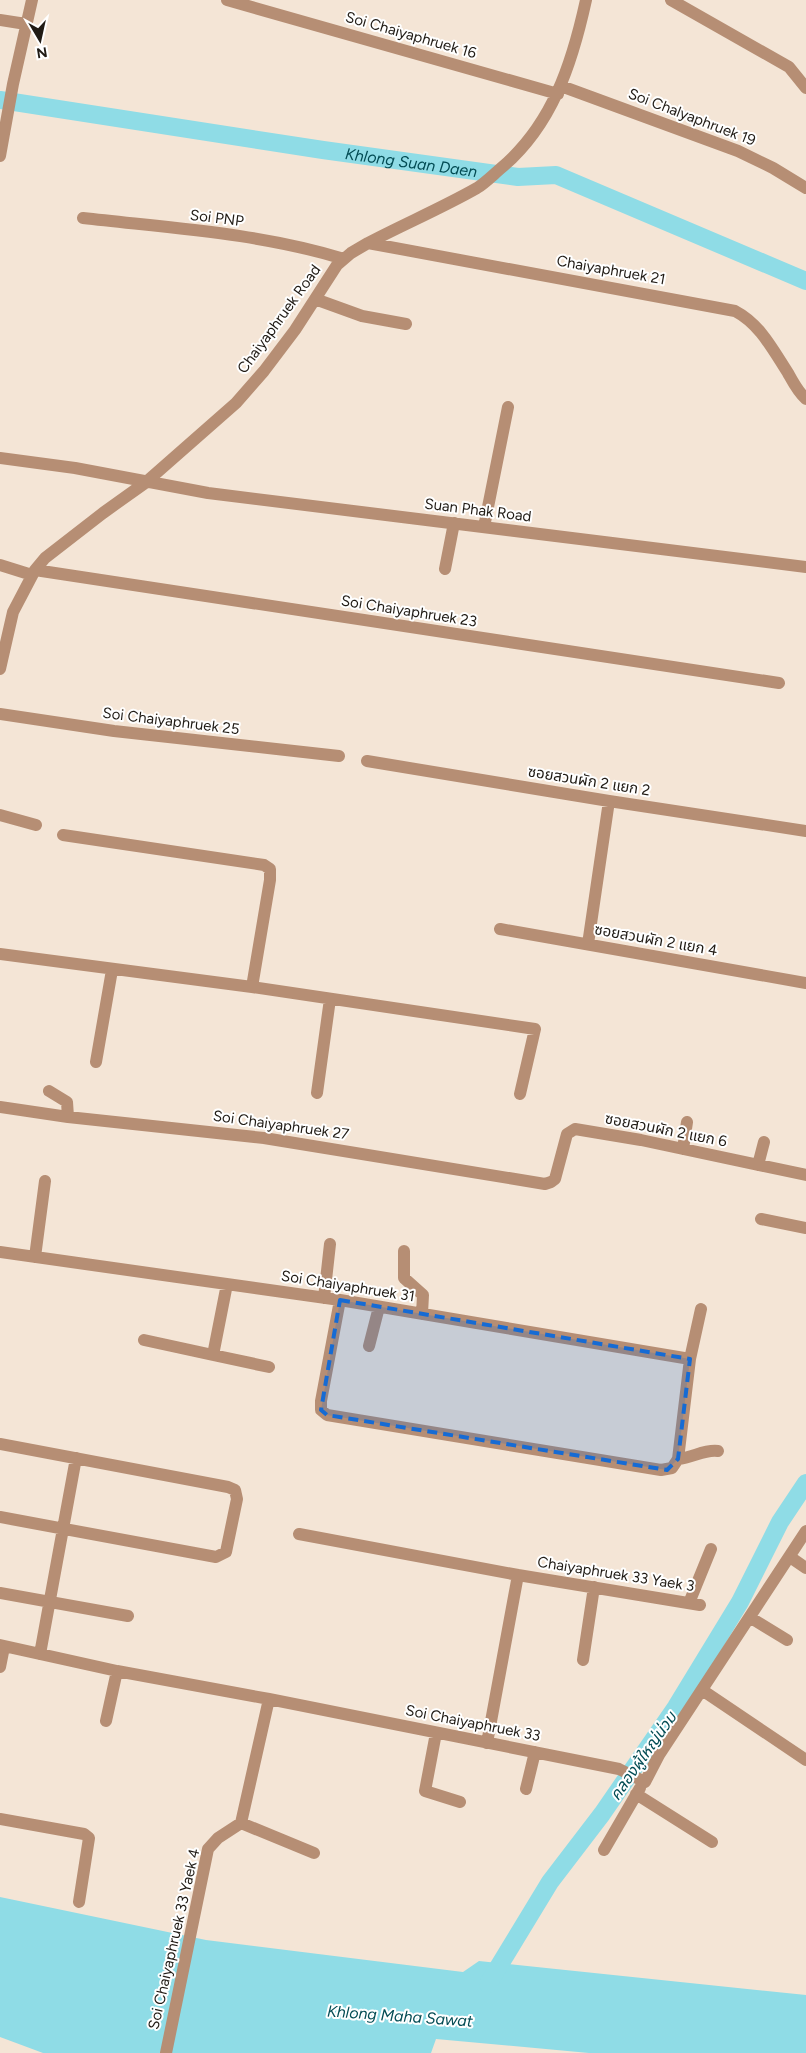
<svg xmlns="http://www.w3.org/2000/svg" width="806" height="2053" font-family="Figtree,'Noto Sans Thai',sans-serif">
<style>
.water{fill:#8fdce6}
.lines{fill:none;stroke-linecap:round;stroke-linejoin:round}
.canal{stroke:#8fdce6;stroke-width:18}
.minor{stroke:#b68e74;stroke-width:12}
.marked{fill:#166bd4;fill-opacity:0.2;stroke:#166bd4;stroke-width:4;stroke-dasharray:10 6;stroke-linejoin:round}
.labels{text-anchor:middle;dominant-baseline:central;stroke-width:4;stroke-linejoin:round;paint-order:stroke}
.street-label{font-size:15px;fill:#201b15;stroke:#fff}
.water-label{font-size:16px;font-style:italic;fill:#034c54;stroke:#fff}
</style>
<rect width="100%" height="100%" fill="#f4e5d6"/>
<path class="water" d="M 0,1897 L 206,1940 L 463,1972 L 479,1961 L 806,1995 L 806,2053 L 589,2053 L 436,2039 L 431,2053 L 43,2053 L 0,2037 Z"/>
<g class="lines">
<g class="canal">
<path id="s1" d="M 0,100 L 323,150 L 518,177 L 556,175 L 806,281"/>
<path d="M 488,1984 L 550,1882 L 602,1814 L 676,1707 L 740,1602 L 780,1522 L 806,1483"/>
</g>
<path class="minor" d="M 227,0 L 558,94
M 671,0 L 789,67 L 806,88
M 0,20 L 26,24
M 561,86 L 738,151 L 773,168 L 806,188
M 0,156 L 13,84 L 32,0
M 83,218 C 170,228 260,233 344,259
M 368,243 L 735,311 C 760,324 773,350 788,373 C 793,382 798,392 806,399
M 315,299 L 362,316 L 406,324
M 0,458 L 75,468 L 208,493 L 806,567
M 484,527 L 508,407
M 0,565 L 32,575
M 445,569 L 454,523
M 35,570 L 779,683
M 0,669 L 13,612 L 35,570 L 45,558 L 103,513 L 145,483 L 236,403 L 264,371 L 295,330 L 337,265 L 351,253 L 368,243 C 404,224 442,208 477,188 C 485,183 493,175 500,169 C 552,126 572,64 586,0
M 0,714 L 114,731 L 339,756
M 367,761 L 609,801 L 806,831
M 0,815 L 36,825
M 63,835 L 264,865 L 270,869 L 270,880 L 252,987
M 500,929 L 806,983
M 588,944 L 609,801
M 0,954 L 252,987 L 535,1029 L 520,1094
M 96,1062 L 112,970
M 49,1091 L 67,1102 L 68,1117
M 317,1093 L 330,999
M 0,1107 L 68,1117 L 264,1138 L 545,1184 L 551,1182 L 555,1179 L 567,1134 L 575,1129 L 641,1140 L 806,1175
M 683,1149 L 687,1122
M 758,1165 L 764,1142
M 761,1219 L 806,1228
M 404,1251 L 404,1278 L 423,1295 L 422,1314
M 0,1252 L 340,1300 L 690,1359
M 35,1257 L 45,1181
M 324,1298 L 330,1244
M 340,1300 L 321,1401 L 321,1410 L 327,1415 L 661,1470 L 672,1468 L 678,1459 L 690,1359 L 701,1309
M 144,1340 L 213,1355 L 227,1284
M 369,1346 L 379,1307
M 213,1355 L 269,1367
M 0,1444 L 228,1487 L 235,1490 L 237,1499 L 226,1552 L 216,1557 L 0,1517
M 678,1459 C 693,1458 704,1449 718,1451
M 299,1534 L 518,1575
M 790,1557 L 806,1568
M 0,1593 L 128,1616
M 689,1603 L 711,1549
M 751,1618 L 787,1640
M 0,1645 L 117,1671 L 269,1699 L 619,1769 L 645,1782 L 659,1755 L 806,1531
M 40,1654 L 76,1458
M 583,1660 L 594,1587
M 0,1667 L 4,1647
M 702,1690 L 806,1760
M 106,1721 L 117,1671
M 436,1733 L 425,1791 L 460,1802
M 487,1743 L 518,1575 L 700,1605
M 526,1789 L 535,1752
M 636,1794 L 712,1842
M 0,1819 L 84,1834 L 89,1838 L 79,1902
M 241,1823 L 314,1853
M 604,1850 L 640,1788
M 166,2053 L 208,1849 L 218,1838 L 241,1823 L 269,1699"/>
</g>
<path class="marked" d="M 340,1300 L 690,1359 L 678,1459 L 667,1470 L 327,1415 L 321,1410 Z"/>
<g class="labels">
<g class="street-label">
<text transform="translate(411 35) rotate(16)">Soi Chaiyaphruek 16</text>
<text transform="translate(692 117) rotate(21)">Soi Chalyaphruek 19</text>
<text transform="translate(217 218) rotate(7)">Soi PNP</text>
<text transform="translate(611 270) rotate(10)">Chaiyaphruek 21</text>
<text transform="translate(279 319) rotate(-54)">Chaiyaphruek Road</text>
<text transform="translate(478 510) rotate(7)">Suan Phak Road</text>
<text transform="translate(409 611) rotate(9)">Soi Chaiyaphruek 23</text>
<text transform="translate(171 721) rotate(7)">Soi Chaiyaphruek 25</text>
<text transform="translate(589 781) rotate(9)">ซอยสวนผัก 2 แยก 2</text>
<text transform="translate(656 940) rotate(10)">ซอยสวนผัก 2 แยก 4</text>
<text transform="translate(281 1125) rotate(8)">Soi Chaiyaphruek 27</text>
<text transform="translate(666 1130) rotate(11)">ซอยสวนผัก 2 แยก 6</text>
<text transform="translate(348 1286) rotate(9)">Soi Chaiyaphruek 31</text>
<text transform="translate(616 1574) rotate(9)">Chaiyaphruek 33 Yaek 3</text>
<text transform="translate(473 1723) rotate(11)">Soi Chaiyaphruek 33</text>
<text transform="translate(174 1939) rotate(-77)">Soi Chaiyaphruek 33 Yaek 4</text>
</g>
<g class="water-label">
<text stroke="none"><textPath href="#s1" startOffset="416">Khlong Suan Daen</textPath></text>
<text transform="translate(643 1756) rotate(-55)">คลองผู้ใหญ่น่วม</text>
<text transform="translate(400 2016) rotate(4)">Khlong Maha Sawat</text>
</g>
</g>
<g transform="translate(40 40) rotate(171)" stroke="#ffffff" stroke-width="4" paint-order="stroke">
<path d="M0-4L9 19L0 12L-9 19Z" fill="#201b15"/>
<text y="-8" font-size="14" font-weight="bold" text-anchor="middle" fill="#201b15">N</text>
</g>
</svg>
